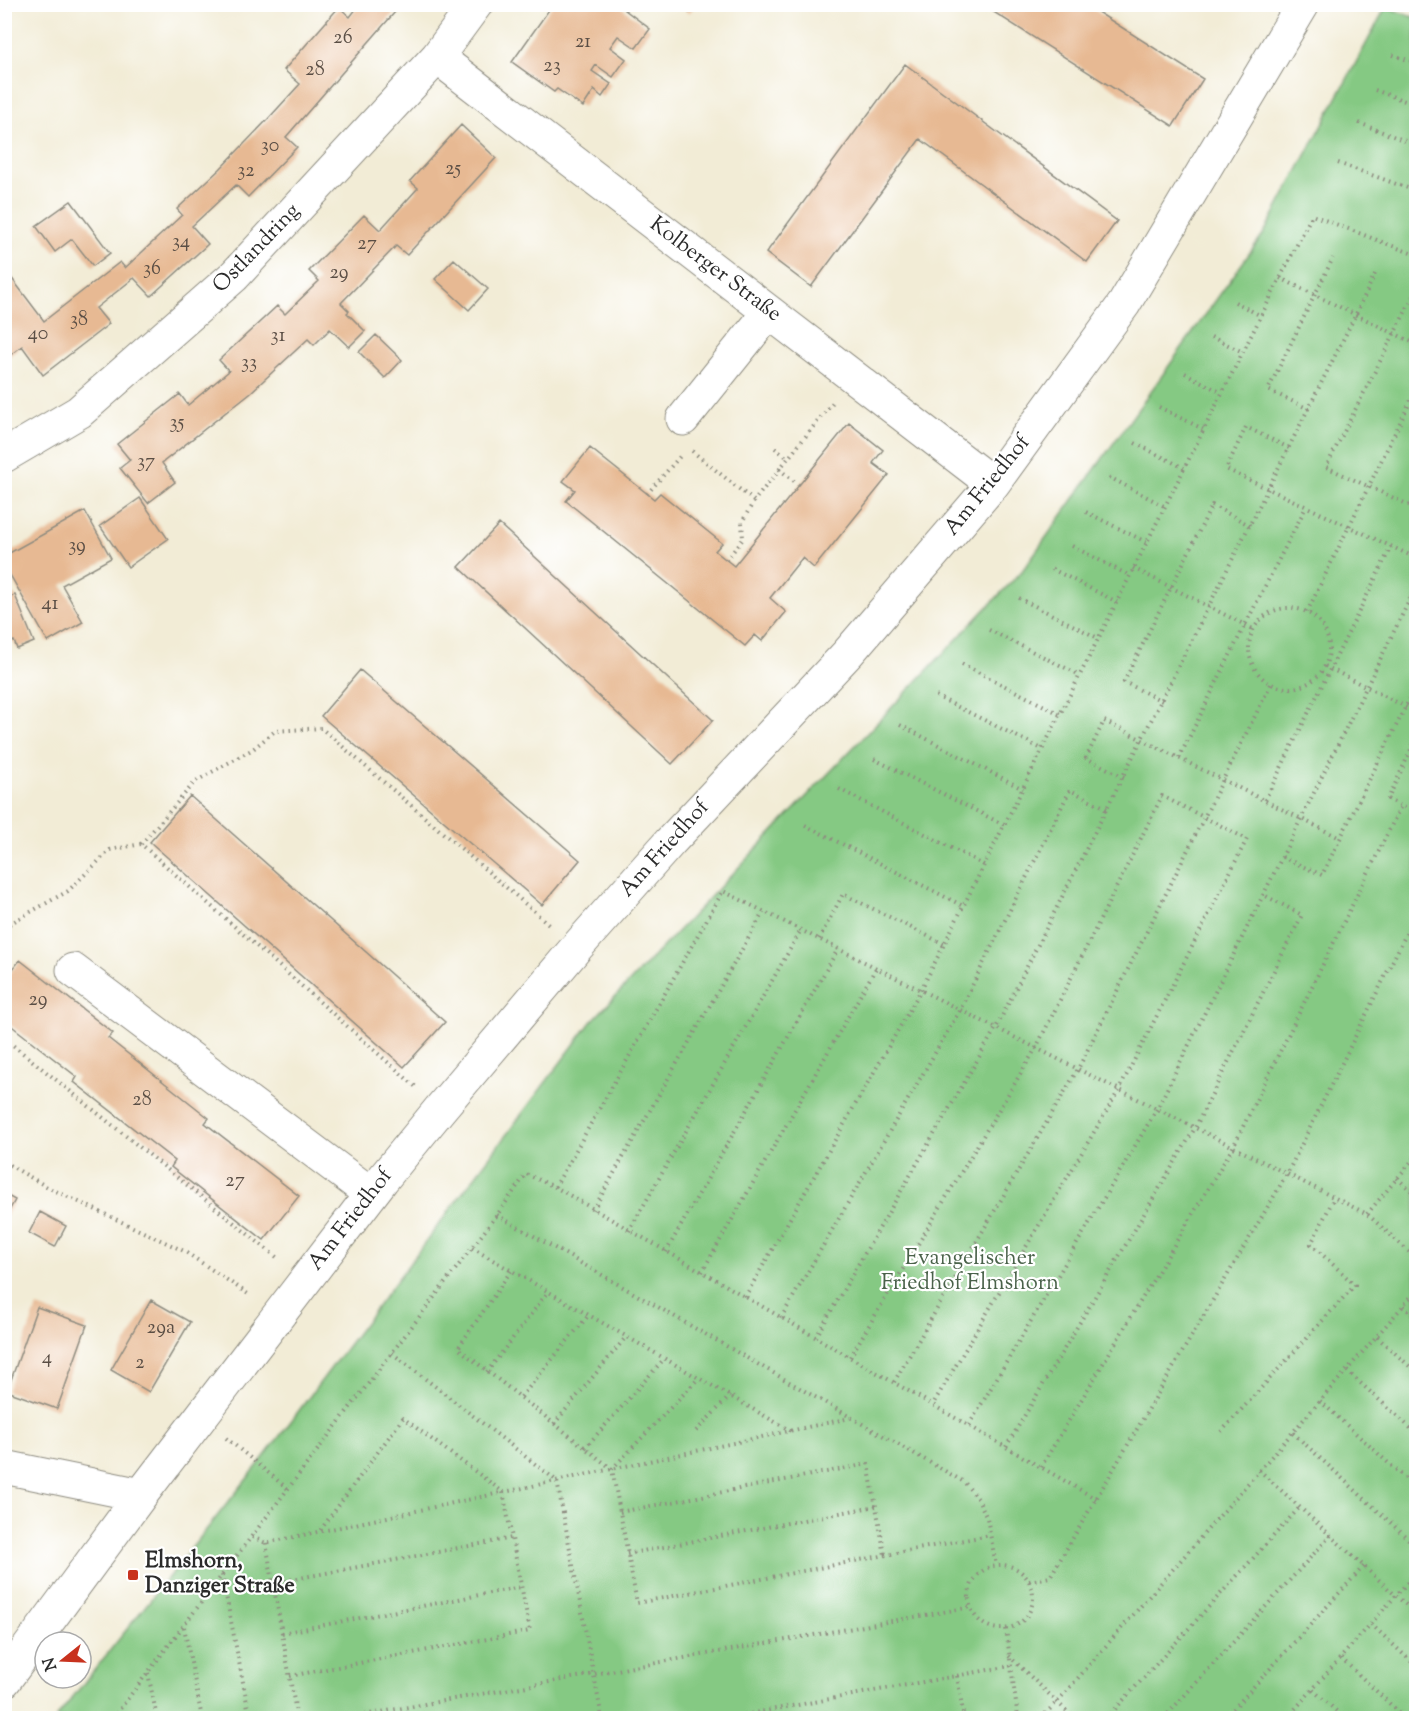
<svg xmlns="http://www.w3.org/2000/svg" width="1421" height="1723" font-family="'Sorts Mill Goudy',serif">
<style>
.green{fill:#85c983;stroke:#587a57;stroke-width:1.5}
.building{fill:#e7b993}
.lines{fill:none;stroke-linecap:round;stroke-linejoin:round}
.minor-casing{stroke:#8e8c80;stroke-width:35}
.path{stroke:#8e8c80;stroke-width:4;stroke-dasharray:1.5 4.5;stroke-linecap:butt}
.minor{stroke:#fff;stroke-width:33}
.poi-dot{fill:#c8321e;stroke:#fff;stroke-width:2}
.labels{text-anchor:middle;dominant-baseline:central;stroke-width:4.5;stroke-linejoin:round;paint-order:stroke}
.number-label{font-size:20px;fill:#5a4e45}
.street-label{font-size:22px;fill:#2b2b2b;stroke:#fff}
.park-label{font-size:22px;fill:#4a624a;stroke:#fff}
.poi-label{font-size:22px;font-weight:bold;fill:#2b2b2b;stroke:#fff;text-anchor:start}
</style>
<rect width="100%" height="100%" fill="#fff"/>
<filter id="ink" filterUnits="userSpaceOnUse"><feTurbulence type="fractalNoise" baseFrequency=".0167" numOctaves="2"/><feDisplacementMap in="SourceGraphic" scale="12" xChannelSelector="R" yChannelSelector="G"/><feConvolveMatrix kernelMatrix="1 2 1 2 8 2 1 2 1" color-interpolation-filters="sRGB"/></filter>
<filter id="wash" filterUnits="userSpaceOnUse"><feTurbulence type="fractalNoise" baseFrequency=".008" numOctaves="4" result="noise"/><feDisplacementMap in="SourceGraphic" scale="24" xChannelSelector="R" yChannelSelector="G"/><feGaussianBlur stdDeviation="1.35" result="paint"/><feColorMatrix in="noise" values="0 0 0 0 0 0 0 0 0 0 0 0 0 0 0 0 0 1.4 0 .05"/><feComposite in="paint" operator="in"/></filter>
<g filter="url(#wash)">
<rect width="100%" height="100%" fill="#f2ecd6"/>
<path class="green" d="M 1386,7 L 1416,18 L 1416,1718 L 56,1718 L 258,1465 L 591,1022 L 1022,571 L 1264,233 Z"/>
<g id="blocks">
<path class="building" d="M 360,4 L 402,4 L 286,137 L 297,147 L 248,197 L 236,185 L 192,226 L 208,244 L 151,296 L 134,278 L 96,308 L 109,324 L 43,375 L 22,346 L 4,360 L 4,273 L 7,272 L 44,321 L 120,262 L 125,268 L 182,215 L 177,209 L 220,169 L 268,119 L 300,84 L 284,70 L 339,7 L 350,17 Z
M 553,4 L 617,4 L 650,29 L 636,48 L 618,36 L 610,47 L 626,59 L 613,77 L 596,65 L 592,71 L 611,84 L 602,97 L 594,90 L 583,107 L 557,89 L 554,92 L 512,62 Z
M 678,4 L 696,4 L 689,13 Z
M 981,4 L 1085,4 L 1203,79 L 1173,126 Z
M 905,64 L 1117,221 L 1087,262 L 920,139 L 811,287 L 766,253 Z
M 461,125 L 496,158 L 407,255 L 396,246 L 341,303 L 349,311 L 347,313 L 365,331 L 349,347 L 330,329 L 314,345 L 308,339 L 250,393 L 162,463 L 175,482 L 148,503 L 120,468 L 130,460 L 117,444 L 180,394 L 188,405 L 229,371 L 219,360 L 277,306 L 285,314 L 319,281 L 309,271 L 364,215 L 380,230 L 418,188 L 410,181 Z
M 71,201 L 110,253 L 93,266 L 72,239 L 55,252 L 36,226 Z
M 454,259 L 488,289 L 469,310 L 435,279 Z
M 376,335 L 402,360 L 385,378 L 359,352 Z
M 849,423 L 883,450 L 873,463 L 889,475 L 814,568 L 802,558 L 770,598 L 786,612 L 762,641 L 755,635 L 745,646 L 566,501 L 575,490 L 563,481 L 590,448 L 654,499 L 660,493 L 722,543 L 715,551 L 734,566 Z
M 140,498 L 168,539 L 128,567 L 100,526 Z
M 85,511 L 111,558 L 62,585 L 83,622 L 48,642 L 4,564 L 4,556 Z
M 499,524 L 713,720 L 672,764 L 459,567 Z
M 15,595 L 34,642 L 17,649 L 14,641 L 4,645 L 4,599 Z
M 360,670 L 580,860 L 542,905 L 321,716 Z
M 190,796 L 445,1022 L 404,1067 L 150,842 Z
M 20,960 L 113,1033 L 108,1038 L 209,1118 L 205,1123 L 299,1196 L 264,1240 L 171,1167 L 175,1161 L 74,1082 L 77,1077 L 4,1020 L 4,980 Z
M 4,1194 L 15,1200 L 4,1220 Z
M 40,1212 L 66,1226 L 55,1247 L 29,1233 Z
M 151,1300 L 190,1322 L 149,1392 L 111,1370 Z
M 37,1307 L 87,1325 L 57,1409 L 7,1391 Z"/>
</g>
</g>
<g filter="url(#ink)">
<use href="#blocks" fill-opacity="0" stroke="#8e8c80" stroke-width="1.5"/>
<g class="lines">
<g class="minor-casing">
<path id="minor" d="M 437,57 L 993,484
M 683,419 L 769,312
M 4,456 L 79,412 L 234,276 L 437,57 L 476,4
M 73,970 L 371,1194
M 4,1467 L 141,1495
M 4,1681 L 141,1495 L 382,1180 L 440,1109 L 576,948 L 670,842 L 848,653 L 993,484 L 1124,304 L 1303,4"/>
</g>
<path class="path" d="M 1412,23 L 1416,25
M 1393,55 L 1416,63
M 1375,90 L 1416,105
M 1359,123 L 1416,145
M 1338,163 L 1416,191
M 1280,278 L 1416,344
M 1416,291 L 1326,467 L 1411,506 L 1416,495
M 1235,302 L 1261,316
M 1211,337 L 1243,352
M 1185,373 L 1222,393
M 1159,407 L 1203,429
M 1309,409 L 1268,390 L 1333,258
M 1135,443 L 1184,468
M 775,448 L 788,458
M 1289,448 L 1246,427 L 1226,469 L 1416,558
M 692,451 L 754,501 L 833,402
M 779,469 L 799,485
M 1109,477 L 1164,506
M 647,494 L 682,454
M 1086,512 L 1146,542
M 1072,546 L 1130,576
M 726,560 L 743,539 L 742,522 L 754,501
M 1133,568 L 1253,629
M 1052,569 L 1117,602
M 1019,598 L 1098,638
M1249 648a40 40 0 1 1 80 0a40 40 0 1 1-80 0Z
M 1307,612 L 1416,390
M 989,630 L 1080,675
M 962,664 L 1060,714
M 1325,666 L 1416,712
M 936,696 L 1042,749
M 1162,701 L 1124,682 L 1212,505 L 1251,526
M 900,725 L 1023,789
M 1416,739 L 1388,799 L 1416,813
M 1179,758 L 1245,625 L 1306,507
M 874,759 L 1004,825
M 1124,777 L 1086,758 L 1104,721 L 1340,838
M 839,789 L 984,865
M 1265,800 L 1391,547
M 805,825 L 963,906
M 141,844 L 196,781 L 253,749 L 275,731 L 321,728 L 551,926
M 1282,857 L 1322,875 L 1416,686
M 4,927 L 68,891 L 110,850 L 141,844 L 416,1087
M 819,939 L 843,894 L 944,944
M 4,1038 L 279,1259
M 4,1162 L 49,1188 L 184,1251 L 251,1296
M 1397,1178 L 1416,1195
M 555,1187 L 723,891 L 1367,1214 L 1416,1258
M 593,1210 L 764,911
M 1367,1214 L 1416,1156
M 497,1215 L 964,1482 L 978,1499 L 987,1518 L 996,1565
M 629,1231 L 801,930
M 472,1248 L 791,1431
M 666,1252 L 838,949
M 511,1271 L 458,1348 L 612,1469 L 637,1603 L 990,1535
M 702,1272 L 876,968
M 745,1297 L 921,990 L 1312,215 L 1416,255
M 1403,1306 L 1416,1318
M 781,1318 L 960,1010 L 1070,790 L 1108,809
M 816,1337 L 996,1028 L 1356,314 L 1375,274
M 1377,1337 L 1416,1372
M 392,1353 L 557,1481 L 602,1718
M 850,1357 L 1036,1048 L 1162,796 L 1247,839 L 1119,1090 L 933,1404
M 1347,1371 L 1416,1433
M 487,1372 L 548,1292
M 894,1382 L 1078,1069 L 1271,684
M 521,1397 L 588,1316
M 1320,1401 L 1416,1488
M 554,1424 L 626,1337
M 969,1425 L 1157,1109 L 1416,587
M 696,1431 L 730,1396
M 1221,1432 L 1355,1285 L 1311,1244 L 1334,1198
M 1293,1433 L 1416,1546
M 226,1438 L 288,1489
M 1006,1447 L 1195,1128 L 1302,915 L 1264,895
M 585,1448 L 664,1359
M 1041,1467 L 1233,1147 L 1401,806
M 612,1469 L 698,1379
M 1259,1470 L 1416,1614
M 620,1512 L 868,1464 L 885,1555
M 252,1537 L 266,1543 L 850,1418
M 266,1543 L 297,1718
M 627,1554 L 876,1506
M969 1597a32 32 0 1 1 64 0a32 32 0 1 1-64 0Z
M 222,1575 L 250,1718
M 1029,1581 L 1050,1577 L 1287,1174 L 1416,914
M 273,1583 L 512,1538
M 1371,1624 L 1416,1666
M 184,1627 L 202,1718
M 1006,1629 L 1018,1718
M 282,1633 L 521,1587
M 1009,1656 L 1074,1718
M 1341,1658 L 1405,1718
M 148,1673 L 157,1718
M 290,1676 L 530,1631 L 503,1492 L 403,1418 L 319,1532
M 957,1676 L 964,1718
M 1313,1690 L 1344,1718
M 113,1718 L 497,1215 L 526,1174 L 555,1187 L 1096,1499
M 347,1718 L 971,1607
M 727,1718 L 1010,1666
M 1041,1718 L 1057,1702 L 1416,1291
M 1107,1718 L 1300,1507
M 1164,1718 L 1331,1535
M 1225,1718 L 1364,1566
M 1287,1718 L 1416,1573"/>
<use href="#minor" class="minor"/>
</g>
</g>
<rect class="poi-dot" x="127" y="1569" width="12" height="12" rx="3"/>
<g class="labels">
<g class="number-label">
<text x="343" y="38">26</text>
<text x="583" y="42">21</text>
<text x="552" y="66">23</text>
<text x="315" y="70">28</text>
<text x="270" y="146">30</text>
<text x="453" y="169">25</text>
<text x="246" y="171">32</text>
<text x="181" y="242">34</text>
<text x="367" y="244">27</text>
<text x="152" y="269">36</text>
<text x="339" y="273">29</text>
<text x="79" y="320">38</text>
<text x="38" y="334">40</text>
<text x="278" y="336">31</text>
<text x="249" y="363">33</text>
<text x="177" y="423">35</text>
<text x="146" y="462">37</text>
<text x="77" y="546">39</text>
<text x="50" y="604">41</text>
<text x="38" y="1000">29</text>
<text x="142" y="1100">28</text>
<text x="235" y="1181">27</text>
<text x="161" y="1328">29a</text>
<text x="47" y="1358">4</text>
<text x="140" y="1363">2</text>
</g>
<g class="street-label">
<text transform="translate(257 249) rotate(-46)">Ostlandring</text>
<text transform="translate(715 270) rotate(37)">Kolberger Straße</text>
<text transform="translate(988 486) rotate(-51)">Am Friedhof</text>
<text transform="translate(665 849) rotate(-48)">Am Friedhof</text>
<text transform="translate(351 1220) rotate(-52)">Am Friedhof</text>
</g>
<g class="park-label">
<text x="970" y="1259">Evangelischer<tspan x="970" dy="25">Friedhof Elmshorn</tspan></text>
</g>
<g class="poi-label">
<text x="145" y="1562">Elmshorn,<tspan x="145" dy="25">Danziger Straße</tspan></text>
</g>
</g>
<rect width="1421" height="1723" fill="none" stroke="#fff" stroke-width="24"/>
<g transform="translate(63 1660) rotate(252)"><circle r="28" fill="#ffffff" stroke="#aaaaaa" stroke-width="1.5"/>
<path d="M0-4.5L10 22L0 15L-10 22Z" fill="#c8321e"/>
<text y="-9" font-size="16" font-weight="bold" text-anchor="middle" fill="#2b2b2b">N</text>
</g>
</svg>
